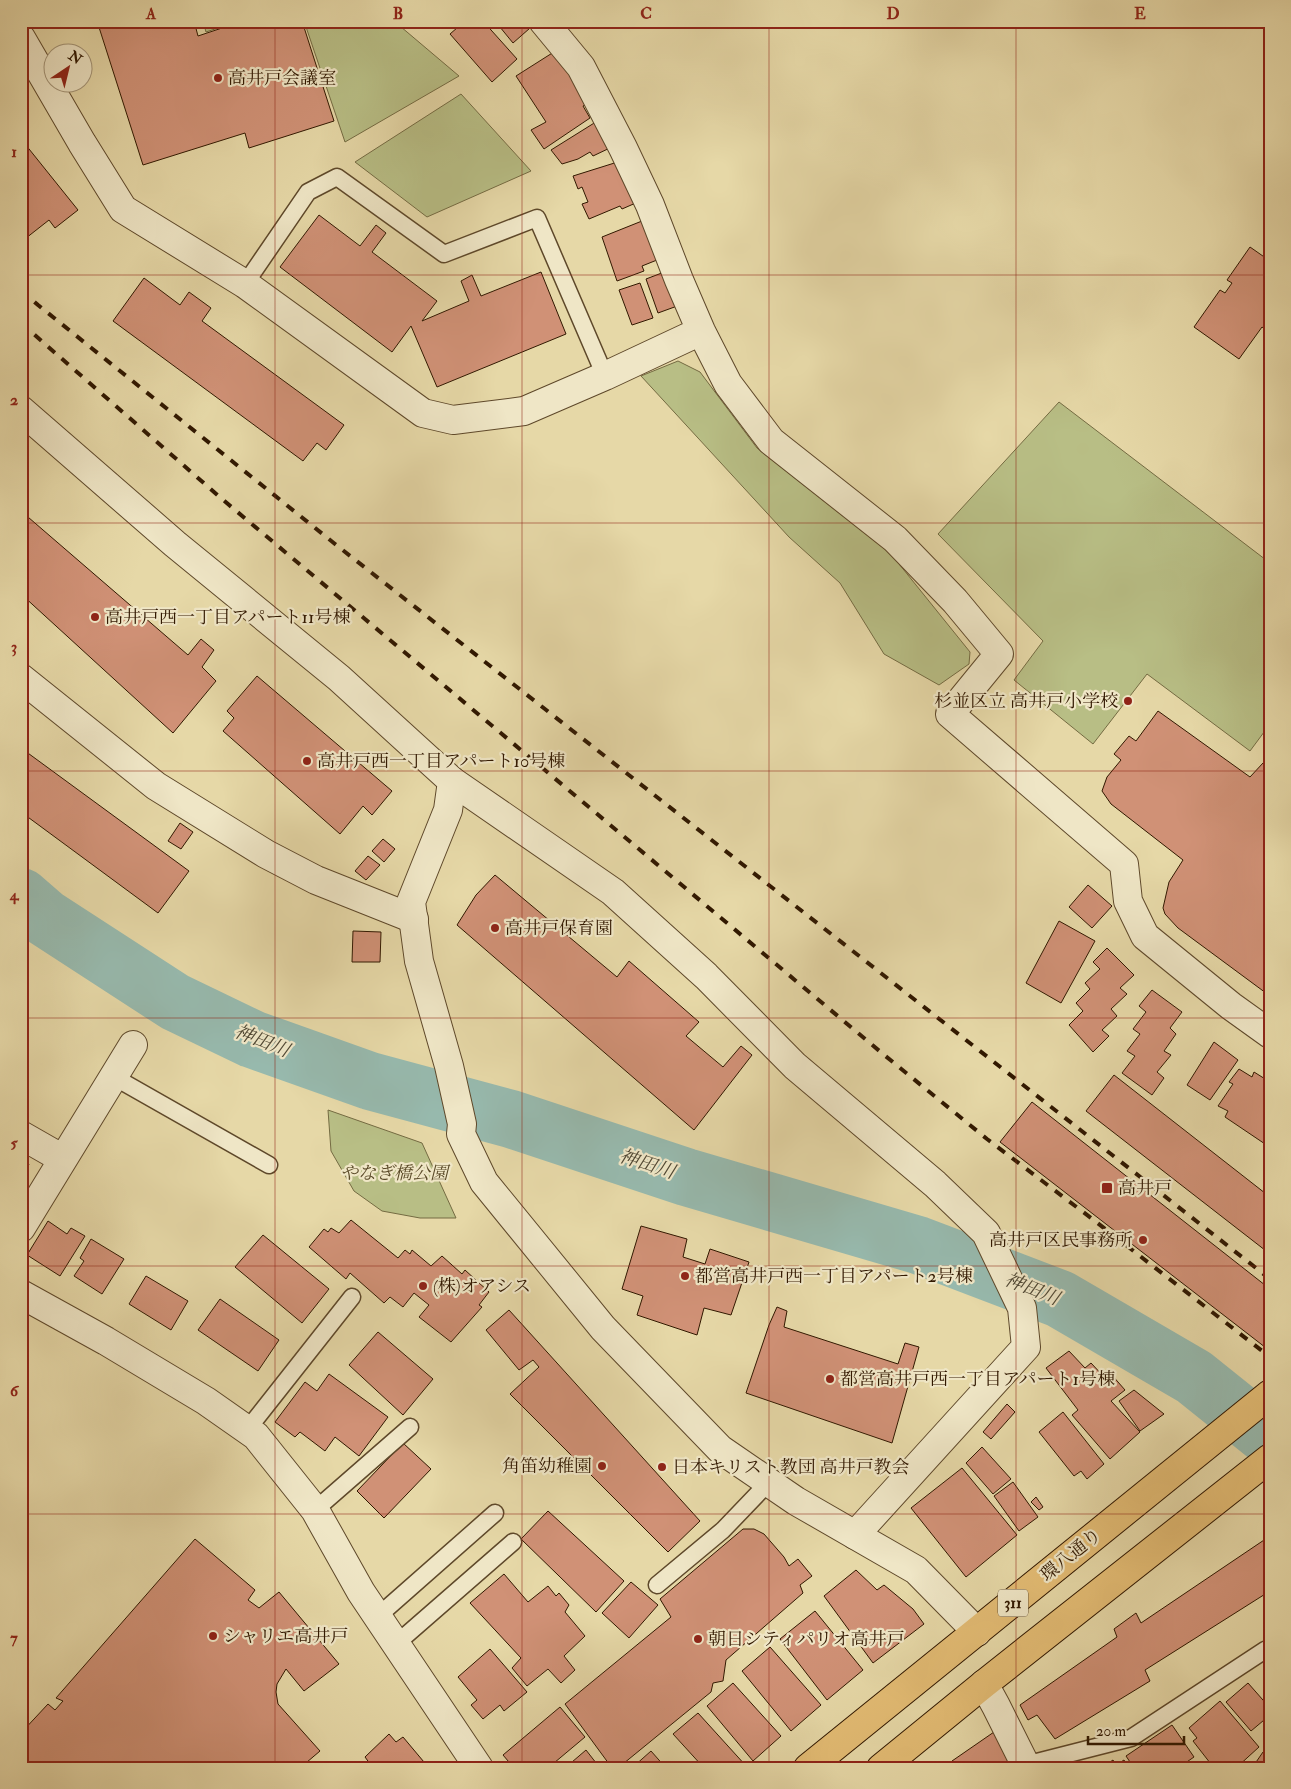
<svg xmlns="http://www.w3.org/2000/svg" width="1291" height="1789" font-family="'IM FELL Double Pica','Noto Serif JP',serif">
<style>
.green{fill:#b8be85;stroke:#746b42}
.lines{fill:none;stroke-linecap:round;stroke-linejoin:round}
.river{stroke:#97b9ad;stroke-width:58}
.building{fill:#d09176;stroke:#311800}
.service-casing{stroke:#5e482a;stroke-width:19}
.minor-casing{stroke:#5e482a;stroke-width:30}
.tertiary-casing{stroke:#5e482a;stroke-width:30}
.primary-casing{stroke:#311800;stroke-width:30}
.service{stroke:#efe6c6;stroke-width:16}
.minor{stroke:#efe6c6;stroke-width:28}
.tertiary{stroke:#efe6c6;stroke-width:28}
.primary{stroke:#e3bc74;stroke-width:28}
.rail{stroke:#311800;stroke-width:4;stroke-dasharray:9 9;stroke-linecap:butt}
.grid{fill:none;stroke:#8f2418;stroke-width:1;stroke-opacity:0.55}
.poi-dot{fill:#8f2418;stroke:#efe6c6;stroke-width:2}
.labels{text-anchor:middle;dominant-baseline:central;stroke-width:4.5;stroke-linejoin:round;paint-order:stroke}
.shield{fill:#efe6c6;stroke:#6a563b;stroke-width:1}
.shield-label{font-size:16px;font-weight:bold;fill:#311800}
.poi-label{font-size:18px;fill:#311800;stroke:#efe6c6;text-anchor:start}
.park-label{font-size:18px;font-style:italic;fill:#5a4a28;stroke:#efe6c6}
.street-label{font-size:18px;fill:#311800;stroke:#efe6c6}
.water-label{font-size:19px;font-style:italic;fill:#504834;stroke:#efe6c6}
.neatline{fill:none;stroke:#8f2418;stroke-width:2}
.grid-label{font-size:16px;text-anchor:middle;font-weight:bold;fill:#8f2418}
</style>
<rect width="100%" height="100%" fill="#e6d8a7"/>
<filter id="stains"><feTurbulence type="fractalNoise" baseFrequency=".004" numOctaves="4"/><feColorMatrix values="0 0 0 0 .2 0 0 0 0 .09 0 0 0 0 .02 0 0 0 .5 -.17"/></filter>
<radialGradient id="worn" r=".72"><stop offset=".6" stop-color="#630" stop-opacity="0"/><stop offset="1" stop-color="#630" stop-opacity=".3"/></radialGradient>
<path class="green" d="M 203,21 L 239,21 L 206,32 Z
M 304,21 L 394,21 L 459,76 L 345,142 Z
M 461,94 L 531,171 L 427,217 L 355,162 Z
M 678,361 L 700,372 L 757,448 L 891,554 L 970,652 L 969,664 L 939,685 L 884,654 L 840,583 L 789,537 L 641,376 Z
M 1059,402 L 1270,563 L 1270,724 L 1250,751 L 1147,674 L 1093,744 L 1014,680 L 1043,641 L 938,534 Z
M 328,1110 L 422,1143 L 456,1218 L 420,1218 L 382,1211 L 354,1191 L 331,1151 Z"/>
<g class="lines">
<path class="river" d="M 21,897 L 44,917 L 175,1002 L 252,1039 L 370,1081 L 511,1119 L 686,1177 L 918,1245 L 1060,1299 L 1194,1377 L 1270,1438"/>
</g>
<path class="building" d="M 97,21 L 194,21 L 198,36 L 243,21 L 302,21 L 334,121 L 249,148 L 245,133 L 143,165 Z
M 465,21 L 483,21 L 517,59 L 492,82 L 450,34 Z
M 495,21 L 538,21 L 513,43 Z
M 557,50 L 587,104 L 583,106 L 590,118 L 544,149 L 531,130 L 546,122 L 516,76 Z
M 599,120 L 614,146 L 593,156 L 590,152 L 578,159 L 562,164 L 551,150 Z
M 21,139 L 78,210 L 55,228 L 49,220 L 21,242 Z
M 624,160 L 638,202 L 622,209 L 620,206 L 589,219 L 582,204 L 588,202 L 582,187 L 578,189 L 573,176 Z
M 319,215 L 360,246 L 376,225 L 386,233 L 372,252 L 437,301 L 422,321 L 469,301 L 461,281 L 472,275 L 481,296 L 541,272 L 566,334 L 437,387 L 411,326 L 392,352 L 280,267 Z
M 642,221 L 657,260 L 642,266 L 644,271 L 617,281 L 602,237 Z
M 1250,247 L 1270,261 L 1270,324 L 1266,330 L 1262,327 L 1239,359 L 1194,327 L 1220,290 L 1225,293 L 1232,283 L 1227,280 Z
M 667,271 L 680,305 L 658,313 L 646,279 Z
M 144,278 L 180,305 L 189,292 L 211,308 L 202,321 L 344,425 L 326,450 L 317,443 L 303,461 L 113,321 Z
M 640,283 L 653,318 L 632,325 L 619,290 Z
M 21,511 L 188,655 L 201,639 L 214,650 L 202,667 L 216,681 L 173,733 L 21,594 Z
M 257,676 L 392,791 L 372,815 L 363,806 L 340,834 L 223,731 L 234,718 L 227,711 Z
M 1158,711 L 1250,777 L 1263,763 L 1270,768 L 1270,996 L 1178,928 L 1165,914 L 1163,908 L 1169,882 L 1183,860 L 1111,804 L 1102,791 L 1107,777 L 1121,760 L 1114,754 L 1129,736 L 1136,741 Z
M 21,748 L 189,871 L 158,913 L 21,812 Z
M 180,823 L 193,832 L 181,849 L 168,841 Z
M 383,839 L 395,849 L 384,862 L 372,851 Z
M 368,856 L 380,865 L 366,880 L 355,871 Z
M 495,875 L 617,977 L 629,961 L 699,1022 L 686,1036 L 723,1067 L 741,1046 L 752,1055 L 694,1130 L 457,925 L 476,895 Z
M 1088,885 L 1112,906 L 1092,928 L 1069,907 Z
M 1059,921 L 1095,941 L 1061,1003 L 1026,983 Z
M 353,931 L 381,932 L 380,962 L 352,962 Z
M 1107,948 L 1134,975 L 1120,988 L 1127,994 L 1111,1009 L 1117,1016 L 1102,1030 L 1109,1036 L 1093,1052 L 1069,1025 L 1083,1011 L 1076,1003 L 1090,989 L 1085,983 L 1100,969 L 1093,962 Z
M 1152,990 L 1182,1012 L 1170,1028 L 1176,1034 L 1164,1051 L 1171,1055 L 1157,1072 L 1164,1078 L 1152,1095 L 1122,1073 L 1135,1056 L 1127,1051 L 1140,1034 L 1133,1029 L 1146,1012 L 1139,1006 Z
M 1214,1042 L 1238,1060 L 1210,1100 L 1187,1085 Z
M 1239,1069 L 1252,1077 L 1254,1072 L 1270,1082 L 1270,1144 L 1268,1146 L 1225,1117 L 1228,1111 L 1218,1106 L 1233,1084 L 1229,1082 Z
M 1114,1075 L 1270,1197 L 1270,1254 L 1086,1111 Z
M 1032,1102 L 1270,1289 L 1270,1351 L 1000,1142 Z
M 21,1159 L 29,1164 L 21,1182 Z
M 351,1220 L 398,1258 L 405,1250 L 410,1254 L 412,1250 L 431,1266 L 442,1256 L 462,1274 L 465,1270 L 489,1292 L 479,1305 L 482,1307 L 451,1342 L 419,1317 L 429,1305 L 414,1293 L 403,1307 L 390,1297 L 384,1303 L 350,1273 L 346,1279 L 309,1247 L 324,1229 L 328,1232 L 331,1228 L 339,1233 Z
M 48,1221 L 67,1234 L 71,1228 L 85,1236 L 60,1276 L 27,1255 Z
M 641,1226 L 687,1239 L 683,1257 L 705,1264 L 710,1249 L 749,1262 L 731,1315 L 704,1308 L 697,1335 L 637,1315 L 643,1296 L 622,1289 Z
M 263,1235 L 329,1289 L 302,1323 L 235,1267 Z
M 91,1239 L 124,1259 L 102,1294 L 74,1276 L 84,1261 L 80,1258 Z
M 146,1276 L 188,1301 L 171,1330 L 129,1304 Z
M 220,1299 L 279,1340 L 258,1371 L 198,1330 Z
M 777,1307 L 787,1311 L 784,1327 L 898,1364 L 905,1343 L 919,1347 L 892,1443 L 746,1393 L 769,1325 Z
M 509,1310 L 700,1521 L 668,1552 L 510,1394 L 539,1367 L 533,1360 L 519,1370 L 486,1330 Z
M 378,1332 L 433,1379 L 403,1415 L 349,1365 Z
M 1069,1351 L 1085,1368 L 1091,1363 L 1106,1379 L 1111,1374 L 1125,1390 L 1111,1401 L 1140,1432 L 1110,1459 L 1072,1415 L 1078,1410 L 1046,1368 Z
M 329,1374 L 388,1417 L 359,1456 L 335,1437 L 325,1451 L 300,1432 L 295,1437 L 275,1422 L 305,1382 L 317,1391 Z
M 1134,1390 L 1164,1414 L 1140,1431 L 1119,1401 Z
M 1007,1404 L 1015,1412 L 991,1439 L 983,1432 Z
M 1063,1412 L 1104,1464 L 1087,1479 L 1081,1471 L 1074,1476 L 1039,1432 Z
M 403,1443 L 431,1469 L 384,1518 L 357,1491 Z
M 982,1447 L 1011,1479 L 993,1494 L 966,1463 Z
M 962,1468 L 1017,1535 L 966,1577 L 911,1508 Z
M 1013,1482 L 1038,1517 L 1019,1531 L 994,1496 Z
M 1036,1497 L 1043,1507 L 1039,1510 L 1031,1502 Z
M 548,1511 L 624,1581 L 596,1612 L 521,1539 Z
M 743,1529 L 754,1529 L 764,1534 L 784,1557 L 789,1566 L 798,1559 L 812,1576 L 800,1585 L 803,1593 L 726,1660 L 723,1681 L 713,1683 L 711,1692 L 618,1768 L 612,1768 L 565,1704 L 671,1617 L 660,1599 Z
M 1270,1536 L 1270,1591 L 1145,1670 L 1150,1681 L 1055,1739 L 1037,1715 L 1028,1720 L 1020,1705 L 1117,1637 L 1114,1629 L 1136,1613 L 1141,1623 Z
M 195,1539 L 255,1590 L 248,1600 L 259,1608 L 279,1592 L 339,1664 L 304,1691 L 286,1669 L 277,1684 L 276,1692 L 278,1704 L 320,1751 L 300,1768 L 21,1768 L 21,1733 L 48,1704 L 55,1710 L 63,1701 L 56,1698 Z
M 856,1570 L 877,1590 L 884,1585 L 913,1609 L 924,1624 L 873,1663 L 824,1596 Z
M 504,1574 L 528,1602 L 548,1586 L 556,1596 L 559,1593 L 569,1605 L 565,1612 L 585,1636 L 564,1656 L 575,1670 L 561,1683 L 548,1669 L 527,1686 L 512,1668 L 521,1658 L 470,1603 Z
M 631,1582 L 658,1605 L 629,1638 L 602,1613 Z
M 815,1611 L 863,1670 L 827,1700 L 780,1639 Z
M 770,1647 L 821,1705 L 791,1731 L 742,1671 Z
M 490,1649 L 527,1692 L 504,1711 L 500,1705 L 483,1719 L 471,1705 L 477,1700 L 458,1677 Z
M 733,1683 L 781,1736 L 753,1761 L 707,1706 Z
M 1248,1683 L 1270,1708 L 1270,1715 L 1251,1731 L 1226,1702 Z
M 1220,1701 L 1259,1747 L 1236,1768 L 1214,1768 L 1193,1741 L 1197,1738 L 1189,1728 Z
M 560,1707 L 585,1737 L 548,1768 L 514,1768 L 503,1755 Z
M 698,1713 L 747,1767 L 704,1768 L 673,1734 Z
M 1270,1724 L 1270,1737 L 1263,1730 Z
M 1172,1725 L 1194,1757 L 1178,1768 L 1134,1768 L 1126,1756 Z
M 994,1732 L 1011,1768 L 957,1768 L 952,1761 Z
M 389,1734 L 396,1742 L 403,1737 L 429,1768 L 373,1768 L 365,1757 Z
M 586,1750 L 600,1768 L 565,1768 Z
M 651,1751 L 666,1768 L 633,1768 L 633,1767 Z
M 1263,1752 L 1270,1756 L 1270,1768 L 1252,1768 Z
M 1113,1760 L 1116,1765 L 1124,1760 L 1129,1768 L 1106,1768 L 1104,1766 Z"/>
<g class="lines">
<g class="service-casing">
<path id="service" d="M 245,284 L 308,192 L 337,177 L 444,254 L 537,218 L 605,376
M 114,1077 L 269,1165
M 247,1430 L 352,1297
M 315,1510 L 410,1427
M 657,1585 L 723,1530 L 769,1482
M 377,1617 L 495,1513
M 396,1644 L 513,1542
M 1025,1765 L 1131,1738 L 1265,1650 L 1270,1654"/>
</g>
<g class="minor-casing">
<path id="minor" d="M 543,21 L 581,67 L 623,148 L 650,205 L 679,280 L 701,331 L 728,384 L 771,441 L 895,539 L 955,601 L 999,654 L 950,714 L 1124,864 L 1128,901 L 1145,936 L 1231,1006 L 1270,1034
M 21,38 L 82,143 L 123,209 L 245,284 L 423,413 L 453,420 L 524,411 L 605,376 L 701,331
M 21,678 L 156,786 L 266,854 L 316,880 L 414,919
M 452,781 L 613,892 L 706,976 L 795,1066 L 935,1184 L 986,1233 L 1022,1308 L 1026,1347 L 855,1535
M 21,1135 L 63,1159
M 21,1228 L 133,1045
M 984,1684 L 996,1706 L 1027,1768"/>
</g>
<g class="tertiary-casing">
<path id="tertiary" d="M 21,410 L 175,544 L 339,678 L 452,781 L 448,810 L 411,902 L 419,961 L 449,1066 L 462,1124 L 461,1134 L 484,1182 L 603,1328 L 720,1449 L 796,1501 L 916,1570 L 977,1632
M 21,1294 L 106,1341 L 206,1401 L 256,1436 L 315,1510 L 361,1592 L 479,1768"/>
</g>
<g class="primary-casing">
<path id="primary" d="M 808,1768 L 1270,1394
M 881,1768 L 984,1684 L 1270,1458"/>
</g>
<use href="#service" class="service"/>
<use href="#minor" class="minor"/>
<use href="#tertiary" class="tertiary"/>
<use href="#primary" class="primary"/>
<path class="rail" d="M 21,290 L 38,305 L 335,544 L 1270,1279
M 21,323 L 222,499 L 883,1054 L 987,1139 L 1091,1218 L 1270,1357"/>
</g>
<path class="grid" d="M 275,21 L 275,1768M 522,21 L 522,1768M 769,21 L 769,1768M 1016,21 L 1016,1768M 21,275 L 1270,275M 21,523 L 1270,523M 21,771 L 1270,771M 21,1018 L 1270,1018M 21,1266 L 1270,1266M 21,1514 L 1270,1514"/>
<g class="poi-dot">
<circle cx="218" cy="78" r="5"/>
<circle cx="95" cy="617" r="5"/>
<circle cx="1128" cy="701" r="5"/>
<circle cx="307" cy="761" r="5"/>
<circle cx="495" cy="928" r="5"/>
<rect x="1101" y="1182" width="12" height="12" rx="2.5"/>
<circle cx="1143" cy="1240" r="5"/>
<circle cx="685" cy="1276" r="5"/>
<circle cx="423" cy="1286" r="5"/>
<circle cx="830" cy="1379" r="5"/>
<circle cx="602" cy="1466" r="5"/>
<circle cx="662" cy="1467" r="5"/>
<circle cx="213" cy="1636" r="5"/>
<circle cx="698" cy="1639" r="5"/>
</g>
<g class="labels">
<rect class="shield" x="998" y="1589.5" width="30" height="27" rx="4"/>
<g class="shield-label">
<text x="1013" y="1603">311</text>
</g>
<g class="poi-label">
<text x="228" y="78">高井戸会議室</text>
<text x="105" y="617">高井戸西一丁目アパート11号棟</text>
<text x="1118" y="701" text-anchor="end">杉並区立 高井戸小学校</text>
<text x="317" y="761">高井戸西一丁目アパート10号棟</text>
<text x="505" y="928">高井戸保育園</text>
<text x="1118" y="1188">高井戸</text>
<text x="1133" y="1240" text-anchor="end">高井戸区民事務所</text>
<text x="695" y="1276">都営高井戸西一丁目アパート2号棟</text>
<text x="433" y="1286">(株)オアシス</text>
<text x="840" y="1379">都営高井戸西一丁目アパート1号棟</text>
<text x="592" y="1466" text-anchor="end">角笛幼稚園</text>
<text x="672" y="1467">日本キリスト教団 高井戸教会</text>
<text x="223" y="1636">シャリエ高井戸</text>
<text x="708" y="1639">朝日シティパリオ高井戸</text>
</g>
<g class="park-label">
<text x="394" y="1173">やなぎ橋公園</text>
</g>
<g class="street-label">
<text transform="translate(1071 1555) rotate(-39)">環八通り</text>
</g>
<g class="water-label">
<text transform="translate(262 1041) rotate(22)">神田川</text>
<text transform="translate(647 1164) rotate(18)">神田川</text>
<text transform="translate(1032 1289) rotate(22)">神田川</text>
</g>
</g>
<rect width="1291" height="1789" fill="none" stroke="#e6d8a7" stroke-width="55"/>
<g transform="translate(68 68) rotate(35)"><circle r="24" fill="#efe6c6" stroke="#a39477"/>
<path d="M0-4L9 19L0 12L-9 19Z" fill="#8f2418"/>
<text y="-8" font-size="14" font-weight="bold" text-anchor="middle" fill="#311800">N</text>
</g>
<path d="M1088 1736v8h96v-8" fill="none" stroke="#311800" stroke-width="2.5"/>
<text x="1096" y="1736" font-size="15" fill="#311800" stroke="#efe6c6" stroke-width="4" paint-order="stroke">20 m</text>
<rect x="28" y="28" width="1236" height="1734" class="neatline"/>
<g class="grid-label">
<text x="151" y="19">A</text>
<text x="398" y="19">B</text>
<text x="646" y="19">C</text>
<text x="893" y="19">D</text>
<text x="1140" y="19">E</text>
<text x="14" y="157">1</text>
<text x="14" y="405">2</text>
<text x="14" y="652">3</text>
<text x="14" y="900">4</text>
<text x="14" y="1148">5</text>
<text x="14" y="1396">6</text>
<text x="14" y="1643">7</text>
</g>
<rect width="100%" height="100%" filter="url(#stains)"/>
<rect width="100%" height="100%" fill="url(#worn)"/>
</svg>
